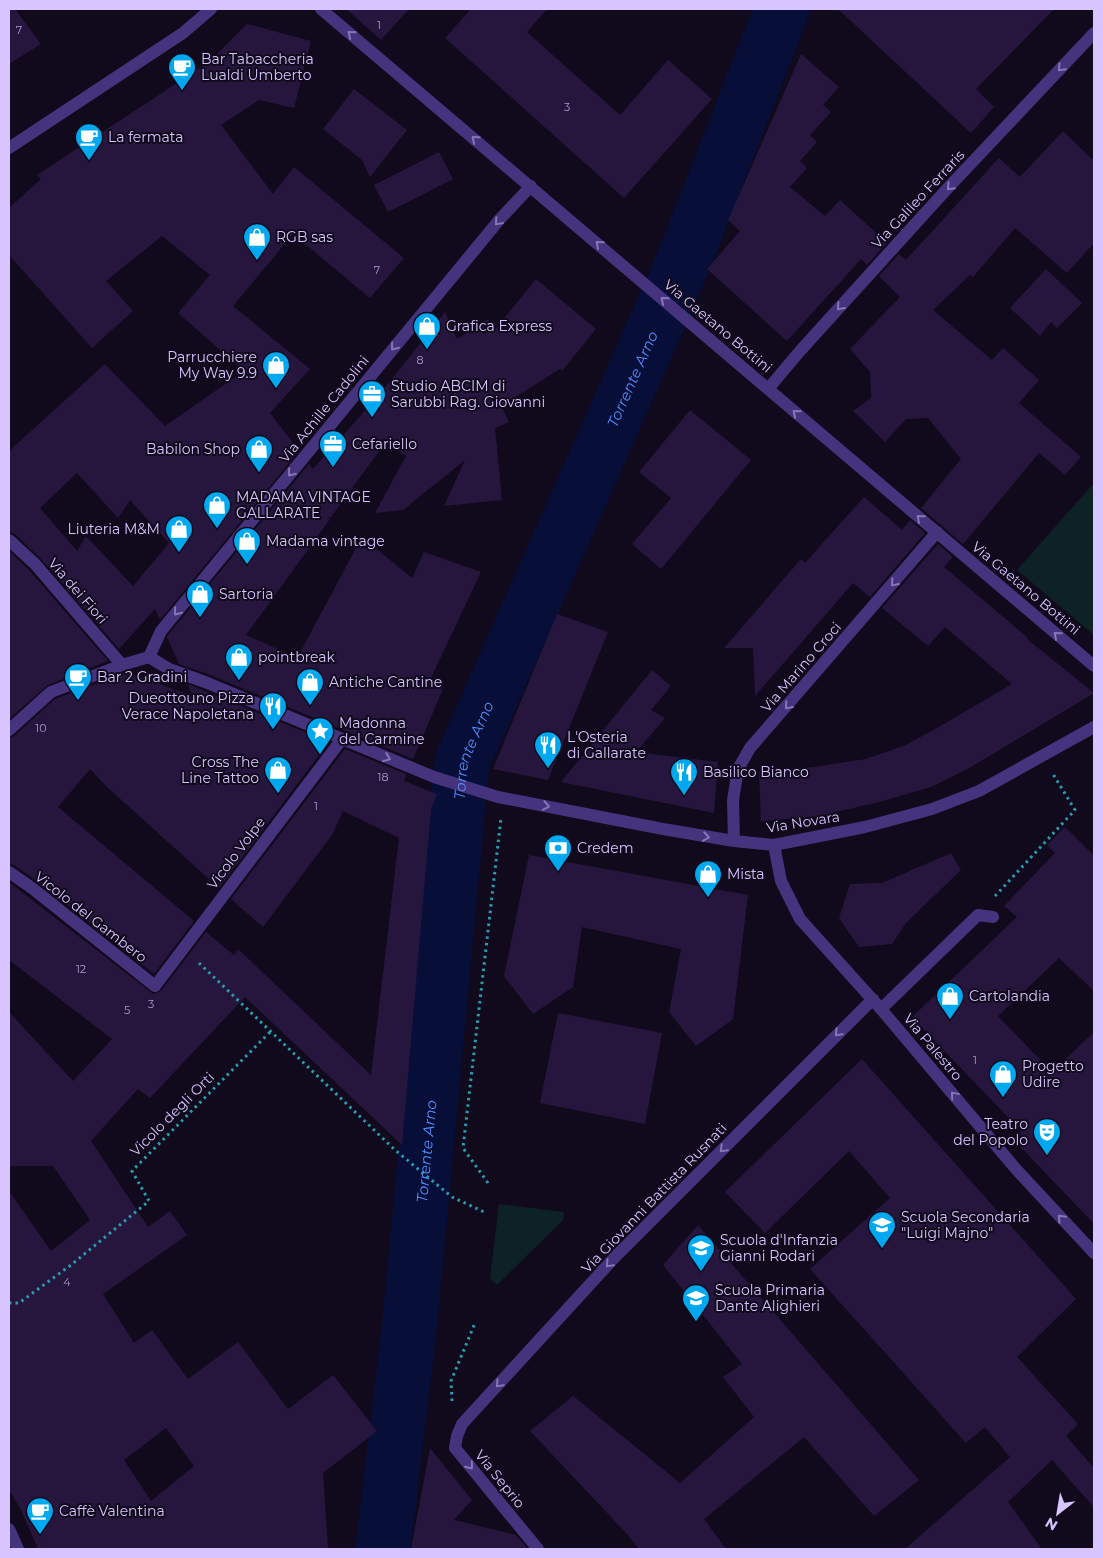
<svg xmlns="http://www.w3.org/2000/svg" width="1103" height="1558" font-family="Montserrat,sans-serif">
<style>
.green{fill:#0d2226}
.lines{fill:none;stroke-linecap:round;stroke-linejoin:round}
.river{stroke:#070f39;stroke-width:55}
.building{fill:#26163d;fill-rule:evenodd}
.path{stroke:#289db0;stroke-width:3;stroke-dasharray:2.5 4;stroke-linecap:butt}
.service{stroke:#45337d;stroke-width:12}
.pedestrian{stroke:#45337d;stroke-width:12}
.minor{stroke:#45337d;stroke-width:12}
.oneway{stroke:#8775b8}
.labels{text-anchor:middle;dominant-baseline:central;stroke-width:4;stroke-linejoin:round;paint-order:stroke}
.number-label{font-size:11px;fill:#ac99ce}
.poi-label{font-size:14px;fill:#d8c5ff;stroke:#110a1c;text-anchor:start}
.street-label{font-size:14px;fill:#d8c5ff;stroke:#110a1c}
.water-label{font-size:15px;font-style:italic;fill:#538dff;stroke:#110a1c}
</style>
<rect width="100%" height="100%" fill="#110a1c"/>
<path class="green" d="M 1094,483 L 1094,635 L 1017,570 Z
M 499,1204 L 564,1212 L 563,1220 L 497,1285 L 490,1279 Z"/>
<g class="lines">
<path class="river" id="s1" d="M 383,1549 L 410,1321 L 462,762 L 666,302 L 688,250 L 782,9"/>
</g>
<path class="building" d="M 9,9 L 15,9 L 41,44 L 9,64 Z
M 346,9 L 409,9 L 381,40 Z
M 471,9 L 547,9 L 527,32 L 620,115 L 668,60 L 712,99 L 624,198 L 445,38 Z
M 838,9 L 1054,9 L 976,89 L 994,107 L 971,133 Z
M 247,24 L 311,41 L 294,108 L 259,100 L 221,125 L 273,194 L 294,167 L 404,258 L 370,298 L 293,234 L 233,306 L 310,369 L 270,413 L 299,451 L 160,620 L 155,609 L 119,649 L 41,559 L 15,534 L 9,532 L 9,451 L 105,364 L 165,426 L 244,371 L 178,313 L 210,275 L 162,236 L 106,281 L 133,311 L 92,348 L 9,255 L 9,208 L 41,179 L 37,175 L 209,62 ZM 77,473 L 118,518 L 130,500 L 169,543 L 133,586 L 86,536 L 77,551 L 40,508 Z
M 801,54 L 839,87 L 823,105 L 831,112 L 810,135 L 817,142 L 800,161 L 807,168 L 790,187 L 825,216 L 840,200 L 887,243 L 867,265 L 861,259 L 787,341 L 707,269 L 740,231 L 728,220 Z
M 354,89 L 407,130 L 370,177 L 362,160 L 323,129 Z
M 1063,131 L 1094,161 L 1094,243 L 1067,273 L 1015,228 L 973,277 L 970,275 L 933,310 L 992,360 L 1003,348 L 1039,380 L 1019,403 L 1081,457 L 1065,475 L 1039,453 L 963,544 L 921,508 L 961,459 L 928,418 L 906,419 L 885,442 L 853,411 L 871,398 L 870,372 L 850,349 L 900,297 L 879,276 L 899,254 L 906,260 L 999,158 L 1020,177 Z
M 439,152 L 453,179 L 388,212 L 374,185 Z
M 1046,269 L 1082,303 L 1057,328 L 1051,322 L 1040,336 L 1010,308 Z
M 536,279 L 596,329 L 562,371 L 560,369 L 501,406 L 509,422 L 495,428 L 502,500 L 444,506 L 465,460 L 403,510 L 375,513 L 406,456 L 385,443 L 331,517 L 327,518 L 330,519 L 246,635 L 297,658 L 362,537 L 412,578 L 424,552 L 481,572 L 429,682 L 443,689 L 413,759 L 208,674 L 179,664 L 167,637 L 168,635 L 309,464 L 313,469 L 380,394 L 445,312 L 457,339 L 488,319 L 495,330 Z
M 690,410 L 751,460 L 661,569 L 632,544 L 671,498 L 639,472 Z
M 864,497 L 902,530 L 910,520 L 925,533 L 870,597 L 853,583 L 755,696 L 753,648 L 724,648 L 801,559 L 805,563 Z
M 938,544 L 953,557 L 944,567 L 1028,638 L 1027,639 L 1094,693 L 971,767 L 931,787 L 883,801 L 819,816 L 761,821 L 759,771 L 814,767 L 866,759 L 906,745 L 944,724 L 1012,684 L 945,627 L 928,646 L 882,608 Z
M 9,551 L 29,570 L 108,661 L 48,685 L 9,719 Z
M 557,614 L 608,632 L 548,780 L 493,769 Z
M 652,670 L 671,686 L 651,710 L 665,718 L 636,752 L 718,762 L 714,813 L 561,782 Z
M 127,672 L 192,696 L 188,684 L 329,742 L 219,888 L 107,787 L 90,769 L 58,807 L 194,921 L 154,974 L 37,881 L 14,865 L 9,864 L 9,738 L 14,736 L 55,699 Z
M 345,749 L 406,774 L 404,781 L 437,794 L 431,809 L 402,1145 L 245,997 L 150,1098 L 138,1089 L 91,1141 L 148,1227 L 170,1211 L 187,1235 L 103,1294 L 134,1343 L 152,1330 L 188,1379 L 238,1342 L 288,1409 L 333,1375 L 377,1431 L 323,1473 L 328,1549 L 38,1549 L 21,1510 L 9,1490 L 9,1191 L 51,1251 L 90,1220 L 53,1166 L 9,1166 L 9,1012 L 73,1081 L 112,1039 L 9,960 L 9,882 L 153,994 L 161,991 L 206,932 L 234,955 L 238,949 L 371,1075 L 399,838 L 343,811 L 332,835 L 263,927 L 231,899 ZM 166,1428 L 194,1466 L 151,1501 L 124,1460 Z
M 1065,827 L 1094,856 L 1094,991 L 1059,958 L 998,1016 L 1052,1072 L 1094,1032 L 1094,1224 L 1014,1140 L 1022,1132 L 912,1017 L 1017,917 L 1004,906 L 1055,853 L 1047,845 Z
M 951,853 L 961,870 L 906,923 L 892,944 L 859,947 L 839,918 L 850,884 L 882,883 Z
M 529,855 L 748,895 L 733,1019 L 696,1046 L 669,1012 L 681,949 L 582,927 L 573,987 L 533,1014 L 504,976 Z
M 558,1013 L 662,1033 L 645,1124 L 540,1103 Z
M 862,1059 L 1076,1299 L 1017,1357 L 1078,1424 L 1066,1436 L 1094,1468 L 1094,1507 L 1052,1460 L 1008,1502 L 1042,1549 L 905,1549 L 1010,1457 L 985,1427 L 966,1443 L 810,1269 L 890,1198 L 849,1151 L 765,1233 L 725,1192 Z
M 698,1225 L 919,1480 L 874,1516 L 804,1437 L 704,1519 L 726,1549 L 639,1549 L 627,1534 L 530,1431 L 573,1396 L 680,1483 L 754,1417 L 723,1377 L 742,1364 L 663,1265 Z
M 430,1448 L 472,1500 L 454,1520 L 516,1535 L 528,1549 L 411,1549 Z"/>
<g class="lines">
<path class="path" d="M 995,896 L 1075,810 L 1053,774
M 199,963 L 395,1150 L 452,1197 L 484,1212
M 488,1183 L 463,1148 L 501,818
M 9,1303 L 19,1303 L 71,1265 L 149,1201 L 132,1171 L 271,1031
M 452,1401 L 451,1381 L 475,1323"/>
<path class="service" d="M 9,872 L 32,888 L 155,986 L 342,739
M 881,1009 L 978,915 L 993,917"/>
<path class="pedestrian" d="M 9,540 L 35,564 L 122,665
M 9,730 L 51,692 L 122,665 L 149,657"/>
<path class="minor" d="M 321,9 L 1094,666
M 9,148 L 183,33 L 211,9
M 531,186 L 500,219 L 161,631 L 149,657 L 169,669 L 205,682 L 434,777 L 498,797 L 663,829 L 734,841 L 774,845 L 865,827 L 932,809 L 979,791 L 1094,727
M 768,389 L 800,351 L 946,190 L 1094,33
M 734,841 L 733,800 L 738,769 L 750,748 L 937,532
M 774,845 L 781,881 L 800,919 L 881,1009 L 1015,1168 L 1094,1253
M 9,1529 L 18,1549
M 538,1549 L 455,1448 L 457,1436 L 462,1424 L 615,1257 L 873,999"/>
</g>
<defs><path id="oneway-chevron" d="M-2-3.5L2.5 0L-2 3.5" fill="none" stroke-width="1.6" stroke-linecap="round" stroke-linejoin="round" transform="scale(1.25)"/></defs>
<g class="oneway">
<use href="#oneway-chevron" transform="translate(351 34) rotate(-140)"/>
<use href="#oneway-chevron" transform="translate(1061 68) rotate(133)"/>
<use href="#oneway-chevron" transform="translate(475 139) rotate(-140)"/>
<use href="#oneway-chevron" transform="translate(950 187) rotate(133)"/>
<use href="#oneway-chevron" transform="translate(498 222) rotate(131)"/>
<use href="#oneway-chevron" transform="translate(599 244) rotate(-139)"/>
<use href="#oneway-chevron" transform="translate(664 300) rotate(-140)"/>
<use href="#oneway-chevron" transform="translate(840 307) rotate(132)"/>
<use href="#oneway-chevron" transform="translate(394 347) rotate(129)"/>
<use href="#oneway-chevron" transform="translate(796 413) rotate(-140)"/>
<use href="#oneway-chevron" transform="translate(291 473) rotate(129)"/>
<use href="#oneway-chevron" transform="translate(920 518) rotate(-139)"/>
<use href="#oneway-chevron" transform="translate(894 583) rotate(131)"/>
<use href="#oneway-chevron" transform="translate(177 612) rotate(129)"/>
<use href="#oneway-chevron" transform="translate(1057 635) rotate(-140)"/>
<use href="#oneway-chevron" transform="translate(788 706) rotate(131)"/>
<use href="#oneway-chevron" transform="translate(387 758) rotate(22)"/>
<use href="#oneway-chevron" transform="translate(546 806) rotate(11)"/>
<use href="#oneway-chevron" transform="translate(706 837) rotate(9)"/>
<use href="#oneway-chevron" transform="translate(838 1033) rotate(135)"/>
<use href="#oneway-chevron" transform="translate(954 1095) rotate(-130)"/>
<use href="#oneway-chevron" transform="translate(723 1149) rotate(135)"/>
<use href="#oneway-chevron" transform="translate(1061 1218) rotate(-133)"/>
<use href="#oneway-chevron" transform="translate(609 1264) rotate(133)"/>
<use href="#oneway-chevron" transform="translate(499 1384) rotate(133)"/>
<use href="#oneway-chevron" transform="translate(470 1466) rotate(51)"/>
</g>
<defs>
<g id="cafe-pin" transform="scale(1.4375)"><path d="M0 17L-7.5 6A9.5 9.5 0 1 1 7.5 6Z" fill="#00a8f0" stroke="#110a1c"/><path d="M-5.5-4.5H6V0H3Q3 3.5 0 3.5H-2.5Q-5.5 3.5-5.5 0ZM3-3.2v2h1.7v-2ZM-6 4.5H4V6H-6Z" fill="#fff"/></g>
<g id="shop-pin" transform="scale(1.4375)"><path d="M0 17L-7.5 6A9.5 9.5 0 1 1 7.5 6Z" fill="#00a8f0" stroke="#110a1c"/><path d="M-5-2.5h2.3a2.7 3.5 0 0 1 5.4 0H5L5.5 6h-11ZM-1.5-2.5h3a1.5 2.3 0 0 0-3 0Z" fill="#fff"/></g>
<g id="office-pin" transform="scale(1.4375)"><path d="M0 17L-7.5 6A9.5 9.5 0 1 1 7.5 6Z" fill="#00a8f0" stroke="#110a1c"/><path d="M-6-3h4V-5.5h4V-3h4V5H-6ZM-1-4.5V-3h2v-1.5ZM-6 0V1H6V0Z" fill="#fff"/></g>
<g id="restaurant-pin" transform="scale(1.4375)"><path d="M0 17L-7.5 6A9.5 9.5 0 1 1 7.5 6Z" fill="#00a8f0" stroke="#110a1c"/><path d="M-5-6h1v4h1v-4h1v4h1v-4h1v5L-1.5 .5V6h-2V.5L-5-1ZM5-6V6H3V1.5H1.5Q1.5-4 5-6Z" fill="#fff"/></g>
<g id="sight-pin" transform="scale(1.4375)"><path d="M0 17L-7.5 6A9.5 9.5 0 1 1 7.5 6Z" fill="#00a8f0" stroke="#110a1c"/><path d="M0-6L1.8-2.2L6-1.7L2.9 1.2L3.7 5.4L0 3.3L-3.7 5.4L-2.9 1.2L-6-1.7L-1.8-2.2Z" fill="#fff"/></g>
<g id="bank-pin" transform="scale(1.4375)"><path d="M0 17L-7.5 6A9.5 9.5 0 1 1 7.5 6Z" fill="#00a8f0" stroke="#110a1c"/><path d="M-6-4H6V4H-6ZM0-2.3a2.3 2.3 0 1 0 0 4.6a2.3 2.3 0 1 0 0-4.6Z" fill="#fff"/></g>
<g id="theatre-pin" transform="scale(1.4375)"><path d="M0 17L-7.5 6A9.5 9.5 0 1 1 7.5 6Z" fill="#00a8f0" stroke="#110a1c"/><path d="M-5-5.5Q0-4 5-5.5V0Q5 5 0 6Q-5 5-5 0ZM-3.3-2.5H-1v1.5H-3.3ZM1-2.5H3.3v1.5H1ZM-2.8 1Q0 5.5 2.8 1Z" fill="#fff"/></g>
<g id="school-pin" transform="scale(1.4375)"><path d="M0 17L-7.5 6A9.5 9.5 0 1 1 7.5 6Z" fill="#00a8f0" stroke="#110a1c"/><path d="M0-5L7-2L0 1L-7-2ZM-4 1L0 2.5L4 1V4Q0 6-4 4Z" fill="#fff"/></g>
</defs>
<g fill-rule="evenodd">
<use href="#cafe-pin" x="182" y="67"/>
<use href="#cafe-pin" x="89" y="137"/>
<use href="#shop-pin" x="257" y="237"/>
<use href="#shop-pin" x="427" y="326"/>
<use href="#shop-pin" x="276" y="365"/>
<use href="#office-pin" x="372" y="394"/>
<use href="#office-pin" x="333" y="444"/>
<use href="#shop-pin" x="259" y="449"/>
<use href="#shop-pin" x="217" y="505"/>
<use href="#shop-pin" x="179" y="529"/>
<use href="#shop-pin" x="247" y="541"/>
<use href="#shop-pin" x="200" y="594"/>
<use href="#shop-pin" x="239" y="657"/>
<use href="#cafe-pin" x="78" y="677"/>
<use href="#shop-pin" x="310" y="682"/>
<use href="#restaurant-pin" x="273" y="706"/>
<use href="#sight-pin" x="320" y="731"/>
<use href="#restaurant-pin" x="548" y="745"/>
<use href="#shop-pin" x="278" y="770"/>
<use href="#restaurant-pin" x="684" y="772"/>
<use href="#bank-pin" x="558" y="848"/>
<use href="#shop-pin" x="708" y="874"/>
<use href="#shop-pin" x="950" y="996"/>
<use href="#shop-pin" x="1003" y="1074"/>
<use href="#theatre-pin" x="1047" y="1132"/>
<use href="#school-pin" x="882" y="1225"/>
<use href="#school-pin" x="701" y="1248"/>
<use href="#school-pin" x="696" y="1298"/>
<use href="#cafe-pin" x="40" y="1511"/>
</g>
<g class="labels">
<g class="number-label">
<text x="379" y="25">1</text>
<text x="19" y="30">7</text>
<text x="567" y="107">3</text>
<text x="377" y="270">7</text>
<text x="420" y="360">8</text>
<text x="41" y="728">10</text>
<text x="383" y="777">18</text>
<text x="316" y="806">1</text>
<text x="81" y="969">12</text>
<text x="151" y="1004">3</text>
<text x="127" y="1010">5</text>
<text x="975" y="1060">1</text>
<text x="67" y="1282">4</text>
</g>
<g class="poi-label">
<text x="201" y="59">Bar Tabaccheria<tspan x="201" dy="16">Lualdi Umberto</tspan></text>
<text x="108" y="137">La fermata</text>
<text x="276" y="237">RGB sas</text>
<text x="446" y="326">Grafica Express</text>
<text x="257" y="357" text-anchor="end">Parrucchiere<tspan x="257" dy="16">My Way 9.9</tspan></text>
<text x="391" y="386">Studio ABCIM di<tspan x="391" dy="16">Sarubbi Rag. Giovanni</tspan></text>
<text x="352" y="444">Cefariello</text>
<text x="240" y="449" text-anchor="end">Babilon Shop</text>
<text x="236" y="497">MADAMA VINTAGE<tspan x="236" dy="16">GALLARATE</tspan></text>
<text x="160" y="529" text-anchor="end">Liuteria M&amp;M</text>
<text x="266" y="541">Madama vintage</text>
<text x="219" y="594">Sartoria</text>
<text x="258" y="657">pointbreak</text>
<text x="97" y="677">Bar 2 Gradini</text>
<text x="329" y="682">Antiche Cantine</text>
<text x="254" y="698" text-anchor="end">Dueottouno Pizza<tspan x="254" dy="16">Verace Napoletana</tspan></text>
<text x="339" y="723">Madonna<tspan x="339" dy="16">del Carmine</tspan></text>
<text x="567" y="737">L'Osteria<tspan x="567" dy="16">di Gallarate</tspan></text>
<text x="259" y="762" text-anchor="end">Cross The<tspan x="259" dy="16">Line Tattoo</tspan></text>
<text x="703" y="772">Basilico Bianco</text>
<text x="577" y="848">Credem</text>
<text x="727" y="874">Mista</text>
<text x="969" y="996">Cartolandia</text>
<text x="1022" y="1066">Progetto<tspan x="1022" dy="16">Udire</tspan></text>
<text x="1028" y="1124" text-anchor="end">Teatro<tspan x="1028" dy="16">del Popolo</tspan></text>
<text x="901" y="1217">Scuola Secondaria<tspan x="901" dy="16">"Luigi Majno"</tspan></text>
<text x="720" y="1240">Scuola d'Infanzia<tspan x="720" dy="16">Gianni Rodari</tspan></text>
<text x="715" y="1290">Scuola Primaria<tspan x="715" dy="16">Dante Alighieri</tspan></text>
<text x="59" y="1511">Caffè Valentina</text>
</g>
<g class="street-label">
<text transform="translate(918 199) rotate(-47)">Via Galileo Ferraris</text>
<text transform="translate(718 326) rotate(40)">Via Gaetano Bottini</text>
<text transform="translate(324 409) rotate(-51)">Via Achille Cadolini</text>
<text transform="translate(1026 588) rotate(40)">Via Gaetano Bottini</text>
<text transform="translate(78 591) rotate(49)">Via dei Fiori</text>
<text transform="translate(801 667) rotate(-49)">Via Marino Croci</text>
<text transform="translate(803 822) rotate(-9)">Via Novara</text>
<text transform="translate(236 853) rotate(-53)">Vicolo Volpe</text>
<text transform="translate(91 917) rotate(38)">Vicolo del Gambero</text>
<text transform="translate(933 1047) rotate(50)">Via Palestro</text>
<text transform="translate(172 1114) rotate(-45)">Vicolo degli Orti</text>
<text transform="translate(654 1198) rotate(-46)">Via Giovanni Battista Rusnati</text>
<text transform="translate(500 1479) rotate(51)">Via Seprio</text>
</g>
<g class="water-label">
<text stroke="none"><textPath href="#s1" startOffset="1210">Torrente Arno</textPath></text>
<text stroke="none"><textPath href="#s1" startOffset="805">Torrente Arno</textPath></text>
<text stroke="none"><textPath href="#s1" startOffset="400">Torrente Arno</textPath></text>
</g>
</g>
<rect width="1103" height="1558" fill="none" stroke="#d8c5ff" stroke-width="20"/>
<g transform="translate(1058 1513) rotate(211)" stroke="#110a1c" stroke-width="4" paint-order="stroke">
<path d="M0-4L9 19L0 12L-9 19Z" fill="#d8c5ff"/>
<text y="-8" font-size="14" font-weight="bold" text-anchor="middle" fill="#d8c5ff">N</text>
</g>
</svg>
